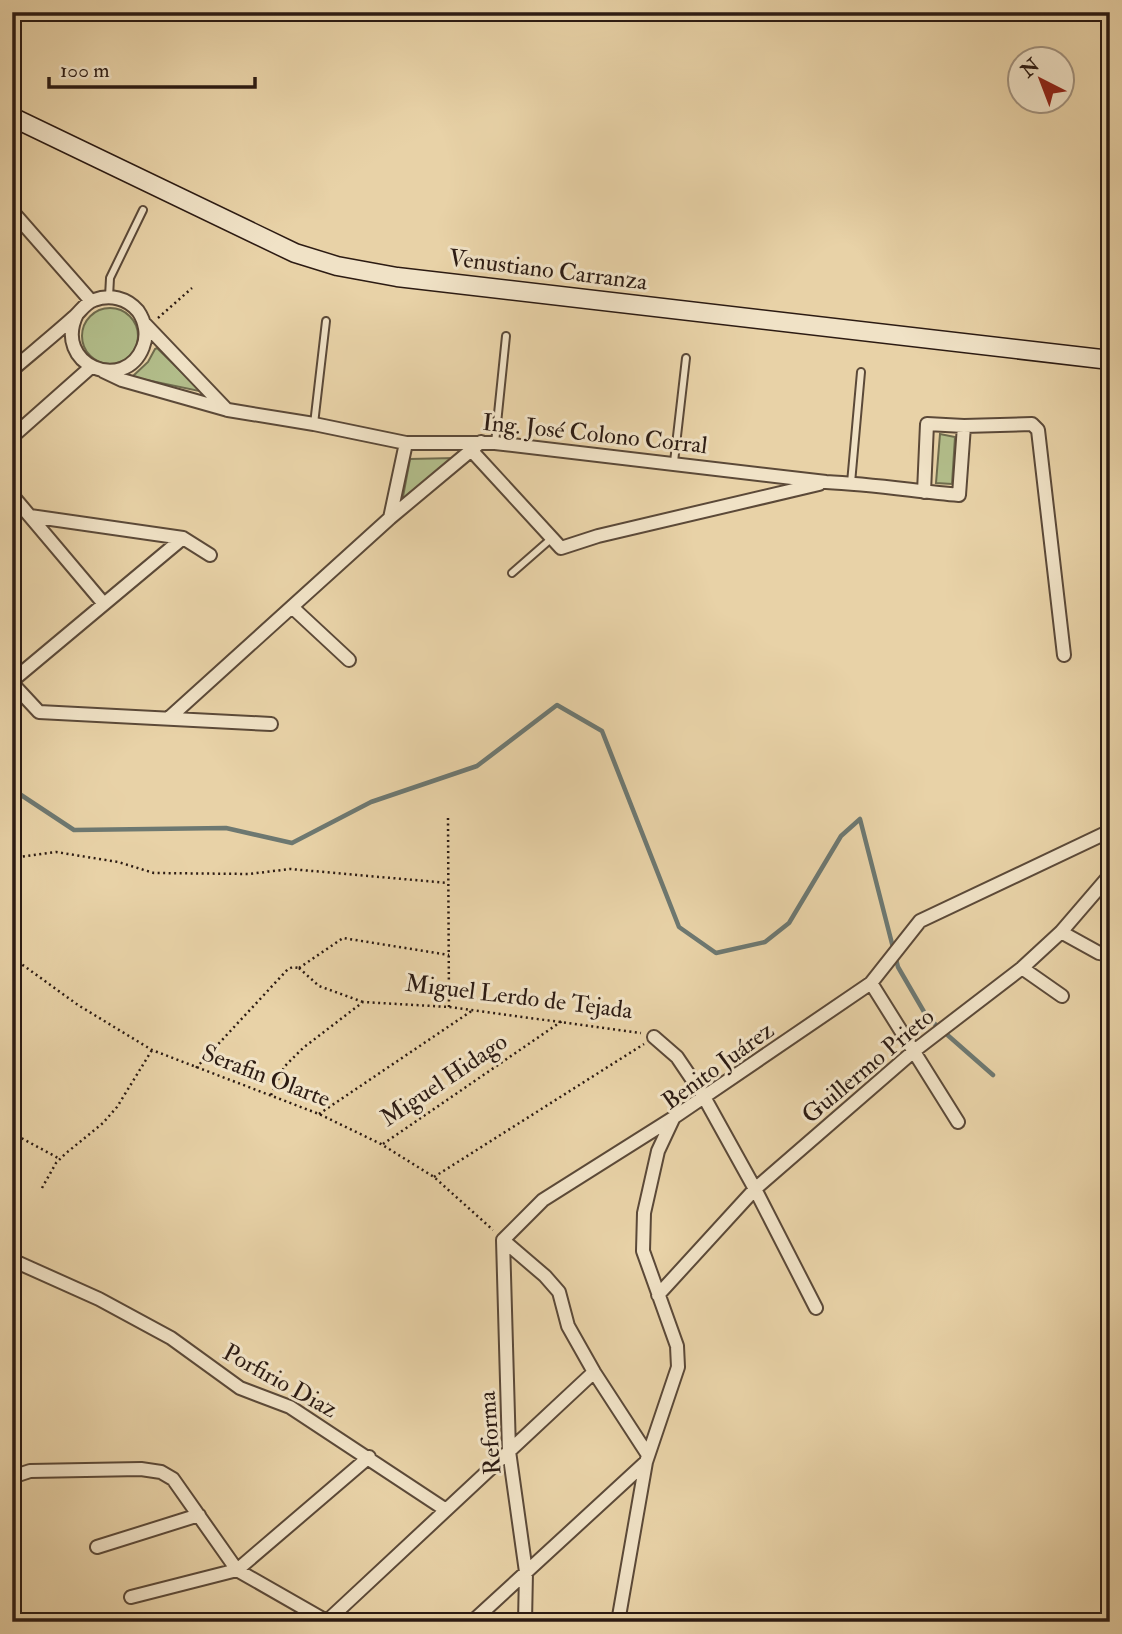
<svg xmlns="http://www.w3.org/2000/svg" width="1122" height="1634" font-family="'IM FELL Double Pica',serif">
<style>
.green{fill:#b2bd8a;stroke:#6f6c4e;stroke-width:2}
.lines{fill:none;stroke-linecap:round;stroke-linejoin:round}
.stream{stroke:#6d7871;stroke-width:4.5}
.service-casing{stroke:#5b4938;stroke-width:10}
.minor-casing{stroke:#5b4938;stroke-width:16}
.secondary-casing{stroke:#2c1b13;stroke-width:21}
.path{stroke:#2c1b13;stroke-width:2.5;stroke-dasharray:2 3.5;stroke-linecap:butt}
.service{stroke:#f0e2c6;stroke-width:6}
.minor{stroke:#f0e2c6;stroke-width:12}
.secondary{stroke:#f0e2c6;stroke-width:18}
.labels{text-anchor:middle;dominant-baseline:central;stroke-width:6;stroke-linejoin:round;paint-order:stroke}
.street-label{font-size:24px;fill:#2c1b13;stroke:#f0e2c6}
</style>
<rect width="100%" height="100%" fill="#e8d2a7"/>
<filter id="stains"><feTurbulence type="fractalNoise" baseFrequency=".00286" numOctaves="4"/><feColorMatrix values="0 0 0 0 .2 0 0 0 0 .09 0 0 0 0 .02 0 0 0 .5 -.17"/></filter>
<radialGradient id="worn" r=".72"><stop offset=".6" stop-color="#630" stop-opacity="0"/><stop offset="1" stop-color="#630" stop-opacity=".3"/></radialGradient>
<path class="green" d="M82 336a28 28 0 1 1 56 0a28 28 0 1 1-56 0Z
M 157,348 L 200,390 L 199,391 L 132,377 L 148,362 L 155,349 Z
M 940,434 L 955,437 L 952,484 L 936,483 Z
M 453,458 L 402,502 L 410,459 Z"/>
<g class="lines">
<path class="stream" d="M 12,789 L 74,830 L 226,828 L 292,843 L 371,802 L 477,766 L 557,705 L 602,731 L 679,927 L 716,953 L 765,942 L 789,923 L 841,836 L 860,819 L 898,967 L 927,1017 L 993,1075"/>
<g class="service-casing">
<path id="service" d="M 109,297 L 110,278 L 143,210
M 314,424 L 326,321
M 495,443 L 506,336
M 674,462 L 686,358
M 851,483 L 861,372
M 512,573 L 552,538"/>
</g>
<g class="minor-casing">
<path id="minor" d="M 12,211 L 91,301
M 144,323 L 227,410
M 12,370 C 33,352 54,335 74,317 C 81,311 85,303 94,300 C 110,294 127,298 138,311 C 145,321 148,335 143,347 C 125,394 52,365 77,314
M 103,371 L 122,380 L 228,410 L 314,424 L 406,443 L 495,443 L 826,482 C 871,484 915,491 959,495 L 964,426 L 927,424 L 924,492
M 964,426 L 1032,424 L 1038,430 L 1064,655
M 12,437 L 91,367
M 471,450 L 561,548 L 598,536 L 819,484
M 12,495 L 104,604
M 30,516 L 183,538 L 210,555
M 390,518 L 406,443
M 292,607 L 349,660
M 12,681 L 183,538
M 12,683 L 39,712 L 271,724
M 169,718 L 390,518 L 481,442
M 1061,932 L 1099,953 L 1110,955
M 1022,968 L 1062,996
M 871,983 L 958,1122
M 654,1037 L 677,1057 L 704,1097 L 755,1189 L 816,1308
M 503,1240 L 543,1200 L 673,1118 L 871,983 L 920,921 L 1110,831
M 503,1240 L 509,1451 L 526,1572 L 525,1622
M 503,1240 L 545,1276 L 559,1292 L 568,1326 L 594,1372 L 648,1455
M 12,1260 L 99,1299 L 171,1338 L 240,1388 L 290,1407 L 446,1510
M 658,1295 L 755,1189 L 914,1051 L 1022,968 L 1061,932 L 1110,875
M 12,1477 L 30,1471 L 141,1469 L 161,1472 L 173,1479 L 237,1570 L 328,1622
M 97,1547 L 199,1515
M 131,1597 L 237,1570 L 369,1457
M 326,1622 L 594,1372
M 472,1622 L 646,1462
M 618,1622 L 646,1462 L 678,1367 L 677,1346 L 643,1251 L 644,1213 L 658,1151 L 673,1119"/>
</g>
<g class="secondary-casing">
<path id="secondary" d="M 12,117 L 295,253 L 337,266 L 397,277 L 1110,360"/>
</g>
<path class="path" d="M 158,318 L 192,288
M 448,818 L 449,1007
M 12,858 L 56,852 L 118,862 L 154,873 L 249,874 L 290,869 L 448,883
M 12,952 L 20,963 L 78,1005 L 152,1050 L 319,1114 L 381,1144 L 434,1177 L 493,1230
M 299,968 L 343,938 L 449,955
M 299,968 L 319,986 L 363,1002
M 196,1068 L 288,969 L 293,967 L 299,968
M 271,1095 L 284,1067 L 303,1048 L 363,1002 L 449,1007 L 641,1033
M 319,1114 L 473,1010
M 12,1133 L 60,1159
M 383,1144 L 562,1021
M 434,1177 L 644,1044
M 42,1188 L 56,1163 L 65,1154 L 103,1123 L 117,1107 L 152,1050"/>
<use href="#service" class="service"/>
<use href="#minor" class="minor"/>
<use href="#secondary" class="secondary"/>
</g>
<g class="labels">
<g class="street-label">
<text transform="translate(548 270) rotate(7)">Venustiano Carranza</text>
<text transform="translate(595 434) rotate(6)">Ing. José Colono Corral</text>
<text transform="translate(519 997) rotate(7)">Miguel Lerdo de Tejada</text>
<text transform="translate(718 1066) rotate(-36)">Benito Juárez</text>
<text transform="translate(868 1066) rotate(-40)">Guillermo Prieto</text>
<text transform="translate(266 1076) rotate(21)">Serafin Olarte</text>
<text transform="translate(444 1080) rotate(-34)">Miguel Hidago</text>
<text transform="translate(280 1381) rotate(29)">Porfirio Diaz</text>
<text transform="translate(490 1433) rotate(-94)">Reforma</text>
</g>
</g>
<rect width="1122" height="1634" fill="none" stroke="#e8d2a7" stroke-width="42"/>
<rect x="14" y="14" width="1094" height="1606" fill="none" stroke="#2c1b13" stroke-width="3.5"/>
<rect x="21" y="21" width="1080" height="1592" fill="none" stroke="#2c1b13" stroke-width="2"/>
<g transform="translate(1041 80) rotate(318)"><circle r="33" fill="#f0e2c6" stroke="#a2927e" stroke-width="2"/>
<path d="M0-5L12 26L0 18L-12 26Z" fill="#8f2418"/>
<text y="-10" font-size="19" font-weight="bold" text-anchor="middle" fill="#2c1b13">N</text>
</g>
<path d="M49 77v10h206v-10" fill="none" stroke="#2c1b13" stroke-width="3.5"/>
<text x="60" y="77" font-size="21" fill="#2c1b13" stroke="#f0e2c6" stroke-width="5" paint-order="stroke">100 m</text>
<rect width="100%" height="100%" filter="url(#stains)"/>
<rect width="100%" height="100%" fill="url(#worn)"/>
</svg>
